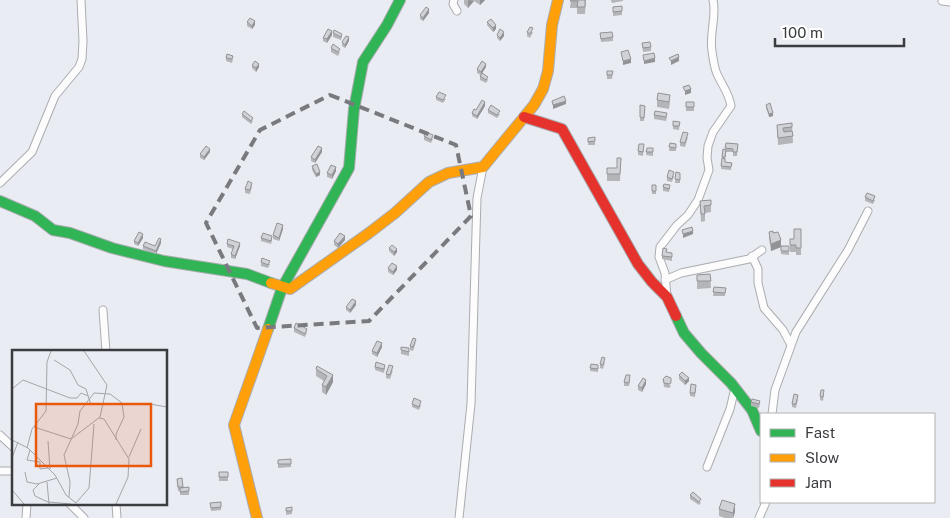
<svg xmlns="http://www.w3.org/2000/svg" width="950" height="518" font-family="'Public Sans',sans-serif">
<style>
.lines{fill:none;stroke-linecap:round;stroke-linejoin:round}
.street-casing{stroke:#aaacb0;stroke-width:9}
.fast-casing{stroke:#aaacb0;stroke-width:12}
.slow-casing{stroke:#aaacb0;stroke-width:12}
.jam-casing{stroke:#aaacb0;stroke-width:12}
.street{stroke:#fcfcfd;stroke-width:7}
.fast{stroke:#30b455;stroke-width:10}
.slow{stroke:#ff9f0a;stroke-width:10}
.jam{stroke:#e5322d;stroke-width:10}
.wall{fill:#b3b5b9}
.shaded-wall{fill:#929396}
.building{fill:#d0d2d7;stroke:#929396}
.marked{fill:none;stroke:#787a7f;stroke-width:4;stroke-dasharray:10 6;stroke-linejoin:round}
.inset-road{fill:none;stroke:#a4a6ab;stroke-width:1}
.view{fill:#e8590c;fill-opacity:0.15;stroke:#e8590c;stroke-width:2.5}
.inset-edge{fill:none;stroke:#3a3c40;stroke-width:2.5}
</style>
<rect width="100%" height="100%" fill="#eaecf3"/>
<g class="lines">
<g class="street-casing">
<path id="street" d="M 454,0 L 453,4 L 457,11
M 942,1 L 950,2
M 0,183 L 32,152 L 55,96 L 79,67 L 82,59 L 83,41 L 81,0
M 752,256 L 758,269 L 758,283 L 764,308 L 783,330 L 791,345
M 665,280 L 681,273 L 749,259 L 762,250
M 667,297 L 665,273 L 659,257 L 660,247 L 677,225 L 688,215 L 698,200 L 709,170 L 707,158 L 708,146 L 713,132 L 731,106 C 729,93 722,85 717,74 C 714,67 713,58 712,51 C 709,34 717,16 713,0
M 103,310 L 106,352
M 772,414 L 775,390 L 796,332 L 848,250 L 868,211
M 0,435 L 14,448
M 707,467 L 730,409 L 735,388
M 0,471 L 14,471
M 70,504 L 84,518
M 116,504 L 117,518
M 26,518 L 27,504
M 459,518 L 471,404 L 477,198 L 483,167
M 759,518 L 766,502"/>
</g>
<g class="fast-casing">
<path id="fast" d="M 0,201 L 35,216 L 53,230 L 70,233 L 112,248 L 164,261 L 247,274 L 271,283
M 676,316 L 684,333 L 701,353 L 731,383 L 752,410 L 761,431
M 268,329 L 282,288 L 349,168 L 354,109 L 363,62 L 387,25 L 400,0"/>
</g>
<g class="slow-casing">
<path id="slow" d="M 271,283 L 290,289 L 369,233 L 395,213 L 429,182 L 448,173 L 483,167 L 534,105 L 543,89 L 548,71 L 552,25 L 558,0
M 257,518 L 234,425 L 268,329"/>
</g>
<g class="jam-casing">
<path id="jam" d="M 524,117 L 562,129 L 638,264 L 652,282 L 667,297 L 676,316"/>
</g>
<use href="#street" class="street"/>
<use href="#fast" class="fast"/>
<use href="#slow" class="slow"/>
<use href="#jam" class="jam"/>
</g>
<path class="wall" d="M 464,0 L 485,0 L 480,5 L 474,1 L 468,8 L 464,4 Z
M 571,0 L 586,0 L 585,14 L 577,14 L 577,8 L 570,8 Z
M 611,0 L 623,0 L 623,1 L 612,3 Z
M 622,6 L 622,15 L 613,16 L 613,7 Z
M 429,13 L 423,21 L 420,19 L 420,15 Z
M 247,22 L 255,25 L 252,29 L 247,26 Z
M 487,22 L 496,29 L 493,32 L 487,25 Z
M 527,32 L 533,32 L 530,38 L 527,36 Z
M 333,33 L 342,37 L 341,40 L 333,37 Z
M 600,33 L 613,37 L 613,41 L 601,42 Z
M 332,35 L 327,43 L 323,41 L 323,38 Z
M 497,35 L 504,36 L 500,41 L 497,38 Z
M 349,41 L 345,48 L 342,46 L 342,42 Z
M 642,43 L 651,47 L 651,51 L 643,52 Z
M 331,48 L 340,52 L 338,56 L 331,52 Z
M 226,58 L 233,59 L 232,63 L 226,61 Z
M 252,65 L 259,67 L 256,72 L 252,68 Z
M 486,67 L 482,73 L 488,80 L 486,83 L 480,80 L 480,76 L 481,75 L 477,73 L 477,69 Z
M 607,71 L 613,71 L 612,79 L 607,79 Z
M 436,97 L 446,99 L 443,103 L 436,100 Z
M 657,100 L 670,102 L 669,109 L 657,107 Z
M 686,102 L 694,102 L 694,111 L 686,111 Z
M 640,105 L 645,106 L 644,121 L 640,121 Z
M 766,105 L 773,116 L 769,117 L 766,108 Z
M 485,106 L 477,119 L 472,116 L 472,113 Z
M 488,110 L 500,114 L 497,118 L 488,113 Z
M 242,114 L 253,121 L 251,124 L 242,117 Z
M 654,115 L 667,117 L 666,121 L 654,119 Z
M 673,121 L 680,122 L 679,130 L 673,129 Z
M 792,123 L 793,143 L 778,145 L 777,125 Z
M 424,136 L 433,139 L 431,143 L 424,140 Z
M 688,137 L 685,147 L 680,146 L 680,142 Z
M 588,138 L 595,141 L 595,145 L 588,145 Z
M 670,143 L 676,144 L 676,151 L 669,151 Z
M 726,143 L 738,144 L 737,156 L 733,156 L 733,152 L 726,152 L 725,162 L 732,163 L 731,170 L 721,169 L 722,157 L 725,149 Z
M 644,148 L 643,156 L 638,155 L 638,151 Z
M 647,148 L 653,148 L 653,156 L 646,155 Z
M 210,152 L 204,160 L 200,158 L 200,154 Z
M 322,152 L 315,163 L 311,161 L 311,157 Z
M 621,158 L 620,181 L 607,181 L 607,168 L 617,168 Z
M 312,166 L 320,175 L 316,177 L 312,170 Z
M 336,171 L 332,179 L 327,177 L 327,173 Z
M 676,172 L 680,173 L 680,183 L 675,183 Z
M 674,176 L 672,182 L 667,181 L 667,177 Z
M 652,185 L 656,185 L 656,194 L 652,194 Z
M 252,186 L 250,194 L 245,193 L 245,189 Z
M 663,187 L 670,188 L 669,192 L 663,191 Z
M 865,197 L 875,200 L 873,204 L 865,201 Z
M 711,200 L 711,212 L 705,213 L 705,221 L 701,222 L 700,201 Z
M 283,229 L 279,241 L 273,239 L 273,235 Z
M 801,229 L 801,255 L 796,255 L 796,252 L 790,252 L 790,239 L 794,239 Z
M 769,232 L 773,233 L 781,246 L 789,246 L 789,255 L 781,254 L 781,247 L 771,251 L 769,239 Z
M 143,238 L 138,246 L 134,244 L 134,241 Z
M 261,238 L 272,240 L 271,244 L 261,241 Z
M 345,240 L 338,248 L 334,245 L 334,241 Z
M 161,243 L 156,254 L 143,249 L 143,246 L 155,246 Z
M 227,244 L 240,246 L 235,259 L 231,258 L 231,254 L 233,249 L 227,247 Z
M 389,248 L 397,252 L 394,256 L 389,251 Z
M 662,256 L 672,257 L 672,261 L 662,259 Z
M 261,262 L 270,264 L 268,268 L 261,266 Z
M 388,268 L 397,270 L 393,275 L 388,272 Z
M 710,274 L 711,288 L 697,289 L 697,275 Z
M 714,287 L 726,288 L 725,296 L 713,296 Z
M 356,305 L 350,313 L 346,310 L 346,307 Z
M 294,328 L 307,332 L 305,337 L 294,332 Z
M 416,342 L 413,351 L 410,350 L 410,346 Z
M 382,347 L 377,357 L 372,354 L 372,351 Z
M 401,350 L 409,352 L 409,356 L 401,354 Z
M 605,362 L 603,369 L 600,368 L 600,364 Z
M 591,364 L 598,365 L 598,372 L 590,371 Z
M 375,367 L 385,368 L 384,373 L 375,370 Z
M 316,369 L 333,375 L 333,382 L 326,395 L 322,392 L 322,385 L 324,381 L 316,376 Z
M 393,370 L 390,379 L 386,378 L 386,374 Z
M 679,375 L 689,381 L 685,385 L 679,379 Z
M 630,379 L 629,386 L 624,386 L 624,382 Z
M 663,379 L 671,386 L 669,388 L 664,387 Z
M 646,384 L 642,392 L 638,390 L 638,386 Z
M 696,388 L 695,397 L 690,396 L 690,393 Z
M 824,394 L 823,401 L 820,400 L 820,396 Z
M 798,399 L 796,408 L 792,407 L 792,404 Z
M 751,402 L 760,404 L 759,408 L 751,406 Z
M 412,404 L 421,405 L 419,410 L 412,407 Z
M 291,459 L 291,467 L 278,468 L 278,460 Z
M 219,472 L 228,472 L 228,481 L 219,481 Z
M 182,478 L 183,488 L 189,487 L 189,495 L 180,495 L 180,490 L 178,491 L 177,482 Z
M 690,495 L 701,503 L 699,505 L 690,499 Z
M 210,503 L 221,507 L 221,510 L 211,511 Z
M 292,507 L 292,514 L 286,515 L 286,508 Z
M 719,509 L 735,512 L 733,518 L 725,518 L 719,516 Z"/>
<path class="shaded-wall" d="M 469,0 L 474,1 L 468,8 L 468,1 Z
M 480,0 L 485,0 L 480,5 Z
M 429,9 L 429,13 L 423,21 L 423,18 Z
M 255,21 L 255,25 L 252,29 L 252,26 Z
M 496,25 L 496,29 L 493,32 L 493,28 Z
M 332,31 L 332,35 L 327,43 L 327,39 Z
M 504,32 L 504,36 L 500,41 L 500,38 Z
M 349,37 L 349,41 L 345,48 L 345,45 Z
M 679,57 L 679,61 L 671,65 L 671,61 Z
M 655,58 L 655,62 L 644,64 L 644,61 Z
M 631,59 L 631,63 L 623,65 L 623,61 Z
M 259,64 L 259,67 L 256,72 L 256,68 Z
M 486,64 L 486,67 L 481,75 L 481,72 Z
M 691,89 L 691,93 L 685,95 L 685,91 Z
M 566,101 L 566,104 L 553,109 L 553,105 Z
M 485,102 L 485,106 L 477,119 L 477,116 Z
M 773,113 L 773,116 L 769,117 L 769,114 Z
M 322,148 L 322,152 L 315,163 L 315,160 Z
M 210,149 L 210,152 L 204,160 L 204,157 Z
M 336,167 L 336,171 L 332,179 L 332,175 Z
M 320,172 L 320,175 L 316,177 L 316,174 Z
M 283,225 L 283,229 L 279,241 L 279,238 Z
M 693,231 L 693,234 L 683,238 L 683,234 Z
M 143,234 L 143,238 L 138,246 L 138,243 Z
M 345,236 L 345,240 L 338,248 L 338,244 Z
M 161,239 L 161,243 L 156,254 L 156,251 Z
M 781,240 L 781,247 L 771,251 L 771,244 Z
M 240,243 L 240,246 L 235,259 L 235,256 Z
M 397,249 L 397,252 L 394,256 L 394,252 Z
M 397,266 L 397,270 L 393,275 L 393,272 Z
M 356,301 L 356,305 L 350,313 L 350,310 Z
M 382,343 L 382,347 L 377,357 L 377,353 Z
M 333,375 L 333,382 L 326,395 L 326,387 Z
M 689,378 L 689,381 L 685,385 L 685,381 Z
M 646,380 L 646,384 L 642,392 L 642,388 Z
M 735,504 L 735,512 L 733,518 L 733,513 Z"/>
<path class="building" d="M 571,0 L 585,0 L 585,7 L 577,7 L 578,1 L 570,1 Z
M 622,6 L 622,11 L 613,12 L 613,7 Z
M 426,7 L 429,9 L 423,18 L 420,15 Z
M 250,18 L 255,21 L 252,26 L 247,22 Z
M 491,19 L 496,25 L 493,28 L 487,22 Z
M 530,27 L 533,28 L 530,34 L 527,32 Z
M 328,29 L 332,31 L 327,39 L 323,38 Z
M 500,29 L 504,32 L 500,38 L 497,35 Z
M 334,30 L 342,34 L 341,37 L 333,33 Z
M 612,32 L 613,37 L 601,39 L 600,33 Z
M 346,36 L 349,37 L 345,45 L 342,42 Z
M 650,42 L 651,47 L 643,48 L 642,43 Z
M 333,44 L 340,49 L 338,52 L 331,48 Z
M 628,50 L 631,59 L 623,61 L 621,52 Z
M 654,53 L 655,58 L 644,61 L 643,55 Z
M 227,54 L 233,56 L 232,59 L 226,58 Z
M 678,54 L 679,57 L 671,61 L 669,58 Z
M 255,61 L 259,64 L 256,68 L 252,65 Z
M 482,61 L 486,64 L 481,72 L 477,69 Z
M 607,71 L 613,71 L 612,75 L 607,75 Z
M 482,73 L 488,77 L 486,80 L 480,76 Z
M 689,85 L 691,89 L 685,91 L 683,87 Z
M 439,92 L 446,95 L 443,100 L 436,97 Z
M 658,93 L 670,95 L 669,102 L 657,100 Z
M 564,96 L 566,101 L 553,105 L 552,101 Z
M 482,100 L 485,102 L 477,116 L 472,113 L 474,109 L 476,110 Z
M 686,102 L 694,102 L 694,107 L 686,107 Z
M 770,103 L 773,113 L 769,114 L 766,105 Z
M 491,105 L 500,111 L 497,115 L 488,110 Z
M 640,105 L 645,106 L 644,118 L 640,117 Z
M 244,111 L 253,118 L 251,121 L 242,114 Z
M 655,111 L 667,113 L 666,117 L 654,115 Z
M 673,121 L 680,122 L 679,126 L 673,126 Z
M 792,123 L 792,127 L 783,128 L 784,132 L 792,131 L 793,136 L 778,138 L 777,125 Z
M 426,132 L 433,135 L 431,140 L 424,136 Z
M 683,132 L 688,133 L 685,143 L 680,142 Z
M 595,137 L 595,141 L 588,142 L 588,138 Z
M 670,143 L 676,144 L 676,148 L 669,147 Z
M 726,143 L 738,144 L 737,152 L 733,152 L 733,149 L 725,148 Z
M 639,144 L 644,144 L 643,152 L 638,151 Z
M 206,146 L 210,149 L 204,157 L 200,154 Z
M 318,146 L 322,148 L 315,160 L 311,157 Z
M 647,148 L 653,148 L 653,152 L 646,152 Z
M 723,149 L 726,150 L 725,157 L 722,157 Z
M 617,158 L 621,158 L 620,174 L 607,174 L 607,168 L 617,168 Z
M 722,158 L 725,159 L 725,162 L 732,163 L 731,167 L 721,166 Z
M 317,164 L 320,172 L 316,174 L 312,166 Z
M 331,165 L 336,167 L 332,175 L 327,173 Z
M 669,170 L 674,172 L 672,179 L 667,177 Z
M 676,172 L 680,173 L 680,180 L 675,179 Z
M 248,181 L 252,183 L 250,190 L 245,189 Z
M 664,184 L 670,185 L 669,189 L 663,187 Z
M 652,185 L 656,185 L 656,191 L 652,191 Z
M 867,193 L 875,196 L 873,201 L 865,197 Z
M 711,200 L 711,205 L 704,206 L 705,214 L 701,214 L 700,201 Z
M 277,223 L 283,225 L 279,238 L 273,235 Z
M 692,227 L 693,231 L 683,234 L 682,230 Z
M 794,229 L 801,229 L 801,248 L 796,248 L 796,245 L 790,245 L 790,239 L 794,239 Z
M 773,231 L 773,233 L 778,232 L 781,240 L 771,244 L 769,232 Z
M 139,232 L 143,234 L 138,243 L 134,241 Z
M 263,233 L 272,236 L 271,241 L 261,238 Z
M 340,233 L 345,236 L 338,244 L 334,241 Z
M 159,238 L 161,239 L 156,251 L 143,246 L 145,242 L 155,246 Z
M 228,239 L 240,243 L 235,256 L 231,254 L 234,246 L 227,244 Z
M 392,245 L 397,249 L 394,252 L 389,248 Z
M 781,246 L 789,246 L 789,251 L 781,251 Z
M 663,248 L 667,249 L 666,252 L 672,253 L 672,257 L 662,256 Z
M 262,258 L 270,261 L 268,265 L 261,262 Z
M 392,263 L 397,266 L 393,272 L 388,268 Z
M 710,274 L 711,281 L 697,281 L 697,275 Z
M 714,287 L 726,288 L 725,293 L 713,292 Z
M 352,299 L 356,301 L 350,310 L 346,307 Z
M 296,323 L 307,329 L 305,334 L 294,328 Z
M 413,338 L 416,339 L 413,347 L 410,346 Z
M 377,341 L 382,343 L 377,353 L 372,351 Z
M 401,347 L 409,348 L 409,352 L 401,350 Z
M 602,357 L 605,358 L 603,365 L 600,364 Z
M 376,362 L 385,365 L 384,369 L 375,367 Z
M 591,364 L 598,365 L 598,369 L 590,368 Z
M 389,365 L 393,366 L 390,375 L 386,374 Z
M 317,366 L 333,375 L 326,387 L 322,385 L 327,376 L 316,369 Z
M 682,372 L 689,378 L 685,381 L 679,375 Z
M 626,375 L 630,375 L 629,383 L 624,382 Z
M 666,376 L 671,378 L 671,383 L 669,384 L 664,383 L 663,379 Z
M 643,378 L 646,380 L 642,388 L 638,386 Z
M 691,384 L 696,385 L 695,393 L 690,393 Z
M 821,390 L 824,390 L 823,397 L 820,396 Z
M 794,394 L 798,395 L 796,404 L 792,404 Z
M 414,398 L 421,401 L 419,407 L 412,404 Z
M 752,399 L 760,401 L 759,404 L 751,402 Z
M 291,459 L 291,464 L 278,464 L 278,460 Z
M 219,472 L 228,472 L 228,477 L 219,477 Z
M 182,478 L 183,487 L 178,487 L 177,479 Z
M 189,487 L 189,491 L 180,492 L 180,488 Z
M 693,492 L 701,499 L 699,502 L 690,495 Z
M 722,500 L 735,504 L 733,513 L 719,509 Z
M 221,502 L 221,507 L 211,508 L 210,503 Z
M 292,507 L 292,511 L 286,511 L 286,508 Z"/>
<path class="marked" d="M 330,95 L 456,145 L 471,216 L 369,321 L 257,328 L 206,223 L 260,130 Z"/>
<g transform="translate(12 350)">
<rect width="155" height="155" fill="#eaecf3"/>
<path class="inset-road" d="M 42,10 L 58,20 L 66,35 L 74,39 L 79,55M 0,39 L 11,30 L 58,48 L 65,48 L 69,43 L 76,46M 138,54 L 155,57M 87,68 L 92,69 L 117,109 L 116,127 L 104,154M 22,77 L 59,89 L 88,67 L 95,35 L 72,1M 0,90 L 16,98 L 43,125 L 54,145 L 64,153M 36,91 L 38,119M 15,98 L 20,79 L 34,61 L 35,12 L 39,1M 18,100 L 15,110 L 28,112 L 28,119 L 36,118M 117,107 L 129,79M 0,108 L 6,92M 13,122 L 15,132 L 25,134 L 45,128M 35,132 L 37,154M 27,134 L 21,140 L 23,146 L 36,152 L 59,154M 0,140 L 12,154M 57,147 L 58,132 L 52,105 L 66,74 L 68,61 L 82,43 L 98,44 L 110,53 L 112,67 L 104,84 L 104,90M 64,153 L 77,138 L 82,74"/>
<path class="view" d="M 24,54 L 139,54 L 139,116 L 24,116 Z"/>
<rect width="155" height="155" class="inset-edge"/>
</g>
<rect x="760" y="413" width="175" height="90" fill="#ffffff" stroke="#b0b1b3"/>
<rect x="770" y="429" width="25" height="8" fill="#30b455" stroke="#b0b1b3"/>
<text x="805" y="438" font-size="15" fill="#3a3c40">Fast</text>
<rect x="770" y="454" width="25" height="8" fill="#ff9f0a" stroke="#b0b1b3"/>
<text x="805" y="463" font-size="15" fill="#3a3c40">Slow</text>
<rect x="770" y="479" width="25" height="8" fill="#e5322d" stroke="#b0b1b3"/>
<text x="805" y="488" font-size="15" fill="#3a3c40">Jam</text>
<path d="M775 38v8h129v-8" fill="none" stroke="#3a3c40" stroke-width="2.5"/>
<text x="782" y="38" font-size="15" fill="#3a3c40" stroke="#ffffff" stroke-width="4" paint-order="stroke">100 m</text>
</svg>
